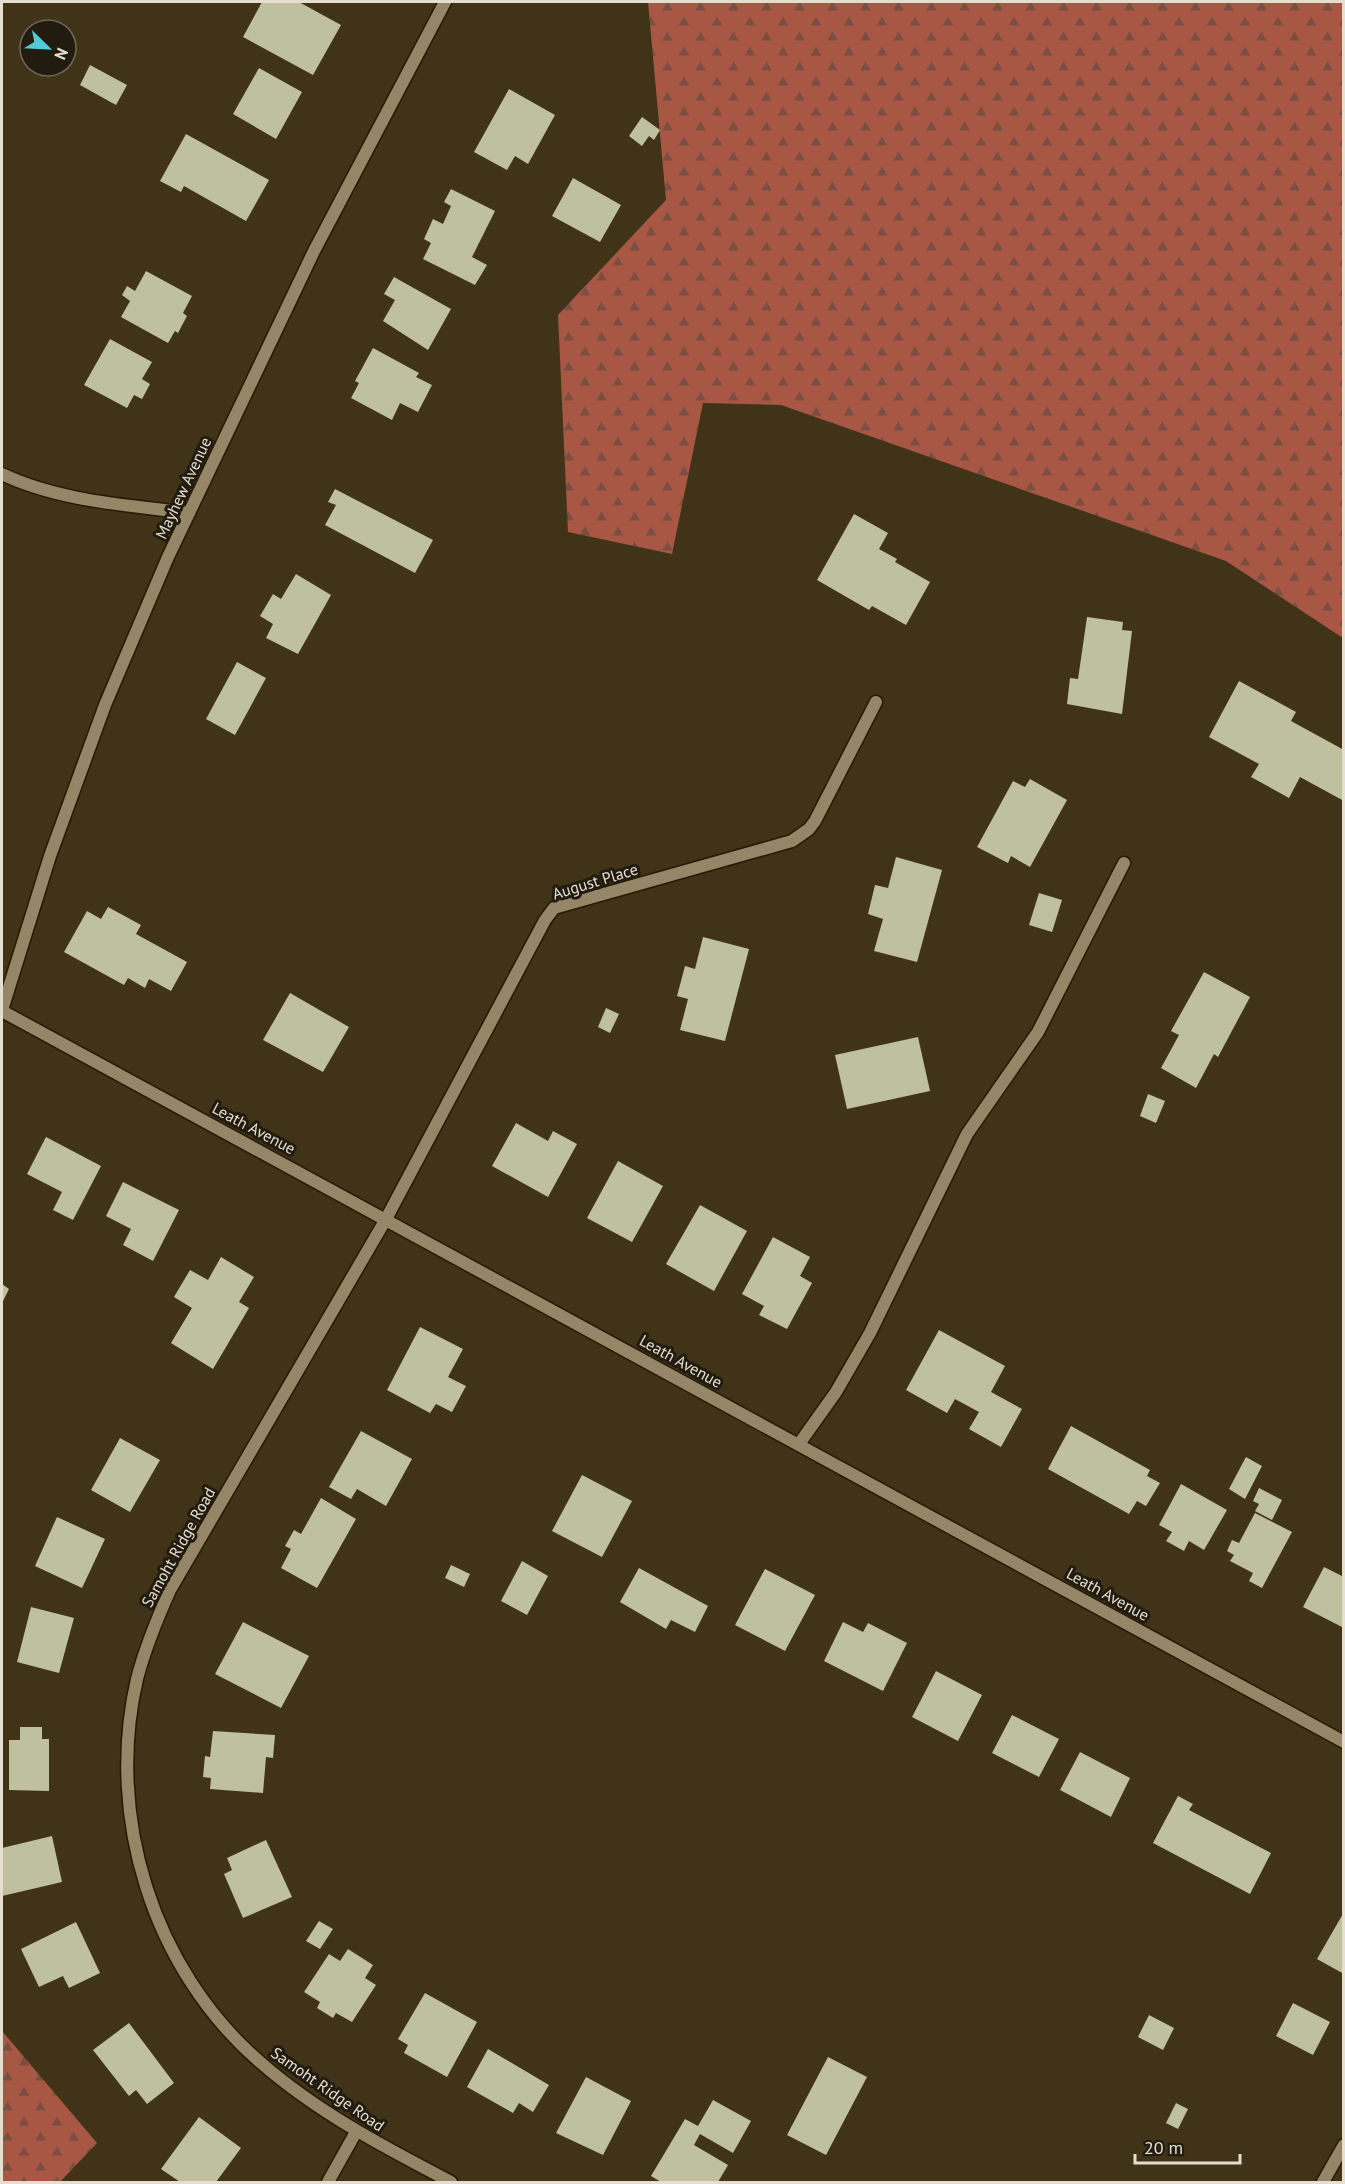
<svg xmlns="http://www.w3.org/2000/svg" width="1345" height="2184" font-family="'PT Sans',sans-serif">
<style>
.forest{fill:url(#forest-firs)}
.building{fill:#bfc09e}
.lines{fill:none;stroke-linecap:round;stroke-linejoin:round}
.service-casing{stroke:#271a00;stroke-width:15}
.minor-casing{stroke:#271a00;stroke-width:15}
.service{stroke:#958668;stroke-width:12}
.minor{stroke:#958668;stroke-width:12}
.labels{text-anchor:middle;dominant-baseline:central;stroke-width:6;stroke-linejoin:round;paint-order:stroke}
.street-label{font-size:16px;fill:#e5ddcd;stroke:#221c10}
</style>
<defs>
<pattern id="forest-firs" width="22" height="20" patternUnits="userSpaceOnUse" patternTransform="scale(1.5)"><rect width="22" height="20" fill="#a75743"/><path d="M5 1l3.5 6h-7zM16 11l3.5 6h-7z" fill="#7b4e41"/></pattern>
</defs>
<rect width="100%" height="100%" fill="#403317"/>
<path class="forest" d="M 648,2 L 1343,2 L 1343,638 L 1226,561 L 781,405 L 703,403 L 672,554 L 568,532 L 558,315 L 666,200 Z
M 2,2031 L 97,2143 L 60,2182 L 2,2182 Z"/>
<path class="building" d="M 262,2 L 299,2 L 341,25 L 313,75 L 243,37 Z
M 90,65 L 127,85 L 116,105 L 80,85 Z
M 259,68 L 302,92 L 276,139 L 233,114 Z
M 509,89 L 555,115 L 528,164 L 515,156 L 507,170 L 474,152 Z
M 642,117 L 660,130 L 654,140 L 649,136 L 642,146 L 629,136 Z
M 186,134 L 269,180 L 246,221 L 184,186 L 181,192 L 160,181 Z
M 573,178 L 621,205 L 600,242 L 552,216 Z
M 451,189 L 495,211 L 472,257 L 487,265 L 475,285 L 423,259 L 431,243 L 424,239 L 433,219 L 443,224 L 451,206 L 444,202 Z
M 146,271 L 192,296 L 183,313 L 187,316 L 178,333 L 175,331 L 168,343 L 121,317 L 130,301 L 122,295 L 127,286 L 135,291 Z
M 394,277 L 451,309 L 428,350 L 383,321 L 395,300 L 384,294 Z
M 110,339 L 152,362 L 142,379 L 150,384 L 142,399 L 134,395 L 127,408 L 84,385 Z
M 373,348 L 419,373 L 416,377 L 432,385 L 418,412 L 400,403 L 392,420 L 351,398 L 359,383 L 355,381 Z
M 335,489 L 433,540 L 415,573 L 325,525 L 336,505 L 328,502 Z
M 854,514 L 888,533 L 879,549 L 897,559 L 895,562 L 930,582 L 906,625 L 872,606 L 869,610 L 817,580 Z
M 296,574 L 331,595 L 298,654 L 266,638 L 273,624 L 260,616 L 273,594 L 281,599 Z
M 1087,617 L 1123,622 L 1122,630 L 1132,631 L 1122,714 L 1067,704 L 1070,678 L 1078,679 Z
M 237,662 L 266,678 L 235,735 L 206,719 Z
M 1239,681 L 1296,712 L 1291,721 L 1344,750 L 1344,801 L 1300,777 L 1289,798 L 1251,777 L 1259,764 L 1209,737 Z
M 1030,779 L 1067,800 L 1030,867 L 1011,856 L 1008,863 L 977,847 L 1013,781 L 1025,787 Z
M 896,857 L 942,870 L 917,962 L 874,951 L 883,919 L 868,914 L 875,885 L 888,888 Z
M 1039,893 L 1062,900 L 1052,932 L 1029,925 Z
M 108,907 L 141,925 L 136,934 L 187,962 L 171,991 L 149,979 L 145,988 L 128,978 L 124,985 L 64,952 L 87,911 L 101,919 Z
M 703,937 L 749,949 L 725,1041 L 680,1030 L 688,999 L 677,996 L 685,966 L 695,969 Z
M 1204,972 L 1250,997 L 1218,1057 L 1214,1054 L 1196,1088 L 1161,1068 L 1179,1035 L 1171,1031 Z
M 290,993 L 349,1027 L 323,1072 L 263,1040 Z
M 606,1008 L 619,1014 L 610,1033 L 598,1027 Z
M 918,1037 L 930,1091 L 847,1109 L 835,1055 Z
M 1148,1094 L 1165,1101 L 1156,1123 L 1140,1116 Z
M 516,1123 L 548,1141 L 553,1131 L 577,1144 L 548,1197 L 492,1166 Z
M 46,1137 L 101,1166 L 73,1220 L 53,1210 L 62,1192 L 27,1174 Z
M 618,1161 L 663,1186 L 632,1242 L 587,1218 Z
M 123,1182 L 179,1210 L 153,1261 L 123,1245 L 131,1229 L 106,1216 Z
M 700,1205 L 747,1231 L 714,1291 L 666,1264 Z
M 773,1237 L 810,1257 L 800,1276 L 812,1283 L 787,1329 L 759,1315 L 764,1306 L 742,1294 Z
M 221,1257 L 254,1277 L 239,1302 L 249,1308 L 213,1369 L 171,1343 L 192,1308 L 174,1297 L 190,1270 L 208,1280 Z
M 2,1284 L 9,1289 L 2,1303 Z
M 420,1327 L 463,1349 L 448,1377 L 466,1386 L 452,1412 L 436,1404 L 430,1413 L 387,1390 Z
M 939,1330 L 1005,1366 L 991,1392 L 1022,1409 L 1001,1447 L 969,1429 L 979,1412 L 955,1399 L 947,1413 L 906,1390 Z
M 1071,1426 L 1150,1470 L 1147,1476 L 1160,1483 L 1146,1506 L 1137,1501 L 1129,1514 L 1048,1469 Z
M 361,1431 L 412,1459 L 386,1506 L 357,1489 L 351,1499 L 329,1487 Z
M 120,1438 L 160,1460 L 130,1512 L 91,1490 Z
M 1246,1457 L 1262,1466 L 1245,1499 L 1229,1489 Z
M 582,1475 L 632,1501 L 602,1557 L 552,1531 Z
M 1181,1484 L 1227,1510 L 1204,1550 L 1189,1541 L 1184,1551 L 1166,1541 L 1172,1532 L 1159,1525 Z
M 1259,1488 L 1282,1500 L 1272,1520 L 1255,1511 L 1259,1504 L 1253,1501 Z
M 321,1498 L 356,1519 L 317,1588 L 281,1568 L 291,1549 L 285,1546 L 294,1530 L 301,1534 Z
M 1255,1513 L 1292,1532 L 1262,1588 L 1249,1581 L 1253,1573 L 1230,1561 L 1234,1555 L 1227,1551 L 1232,1540 L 1239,1543 Z
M 57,1517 L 105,1539 L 82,1588 L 35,1566 Z
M 522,1561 L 548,1576 L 527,1615 L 501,1601 Z
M 451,1565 L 470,1574 L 464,1587 L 445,1578 Z
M 1324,1567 L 1344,1577 L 1344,1628 L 1303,1607 Z
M 639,1568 L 708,1606 L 695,1632 L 671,1620 L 666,1629 L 620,1602 Z
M 765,1569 L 815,1595 L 785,1651 L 735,1625 Z
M 31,1607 L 74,1618 L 59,1673 L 17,1662 Z
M 243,1622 L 309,1656 L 281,1708 L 215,1674 Z
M 843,1622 L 863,1632 L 868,1623 L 907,1643 L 883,1691 L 824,1661 Z
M 936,1671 L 982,1695 L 958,1741 L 912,1717 Z
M 1012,1715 L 1059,1739 L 1039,1777 L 992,1753 Z
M 20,1727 L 42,1727 L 42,1739 L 49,1739 L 49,1791 L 9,1790 L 9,1740 L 20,1740 Z
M 213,1731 L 275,1735 L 273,1758 L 266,1757 L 263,1793 L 210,1789 L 211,1778 L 203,1777 L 205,1756 L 210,1757 Z
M 1080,1752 L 1130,1778 L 1111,1817 L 1060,1790 Z
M 1178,1796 L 1193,1804 L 1189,1810 L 1271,1853 L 1250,1894 L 1153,1843 Z
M 52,1836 L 62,1882 L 2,1896 L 2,1848 Z
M 266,1840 L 292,1897 L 243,1918 L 224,1874 L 232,1870 L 227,1858 Z
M 1344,1912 L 1344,1974 L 1317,1959 Z
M 319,1921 L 333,1929 L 320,1949 L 306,1941 Z
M 76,1922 L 100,1973 L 69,1988 L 63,1976 L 39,1987 L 21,1949 Z
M 348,1949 L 373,1965 L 365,1978 L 376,1985 L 352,2022 L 336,2013 L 333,2018 L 317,2008 L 320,2002 L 304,1992 L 329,1954 L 340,1961 Z
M 425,1993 L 477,2022 L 447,2077 L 404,2053 L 408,2045 L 398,2039 Z
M 1293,2003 L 1330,2022 L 1313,2055 L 1276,2036 Z
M 1149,2015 L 1174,2028 L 1163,2050 L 1138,2037 Z
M 129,2023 L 174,2083 L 147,2104 L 136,2090 L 129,2096 L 93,2050 Z
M 488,2049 L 549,2085 L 533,2112 L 519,2103 L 513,2113 L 467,2087 Z
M 828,2057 L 867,2077 L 826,2155 L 787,2135 Z
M 586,2077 L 631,2101 L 603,2155 L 556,2133 Z
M 713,2100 L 751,2121 L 733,2153 L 700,2134 L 694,2145 L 728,2165 L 718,2182 L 661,2182 L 651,2176 L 685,2119 L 698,2126 Z
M 1176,2103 L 1188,2109 L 1178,2129 L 1166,2123 Z
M 199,2117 L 241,2148 L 216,2182 L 180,2182 L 161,2169 Z"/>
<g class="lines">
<g class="service-casing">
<path id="service" d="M 2,474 C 58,501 127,505 189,513
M 386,1219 L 545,920 L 554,908 L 792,841 L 809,829 L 815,821 L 876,702
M 799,1444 L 836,1392 L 870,1333 L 967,1134 L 1038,1032 L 1124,863"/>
</g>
<g class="minor-casing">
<path id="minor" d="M 2,1010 L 50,856 L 105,705 L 168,557 L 314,251 L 445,2
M 2,1011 L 1344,1742
M 386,1219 L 170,1590 C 157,1619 145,1648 137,1679 C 105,1816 153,1970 260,2062 C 317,2112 384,2147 451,2182
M 328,2182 L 356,2132
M 1323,2182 L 1344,2145"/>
</g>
<use href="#service" class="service"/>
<use href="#minor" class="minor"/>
</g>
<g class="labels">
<g class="street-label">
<text transform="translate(183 488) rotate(-65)">Mayhew Avenue</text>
<text transform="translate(595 881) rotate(-17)">August Place</text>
<text transform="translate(254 1128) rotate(28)">Leath Avenue</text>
<text transform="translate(681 1361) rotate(29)">Leath Avenue</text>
<text transform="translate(178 1547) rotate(-61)">Samoht Ridge Road</text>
<text transform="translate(1108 1594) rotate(29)">Leath Avenue</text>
<text transform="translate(328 2089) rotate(35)">Samoht Ridge Road</text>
</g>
</g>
<rect width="1345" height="2184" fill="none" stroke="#e5ddcd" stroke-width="6"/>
<g transform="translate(48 48) rotate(114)"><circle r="28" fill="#221c10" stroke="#70695c" stroke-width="1.5"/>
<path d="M0-4.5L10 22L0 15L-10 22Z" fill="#52cbd9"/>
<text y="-9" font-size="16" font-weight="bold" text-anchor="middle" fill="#e5ddcd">N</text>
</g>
<path d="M1135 2154v9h105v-9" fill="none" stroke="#e5ddcd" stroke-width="3"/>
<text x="1144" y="2154" font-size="18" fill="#e5ddcd" stroke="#221c10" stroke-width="4.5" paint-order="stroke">20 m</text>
</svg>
